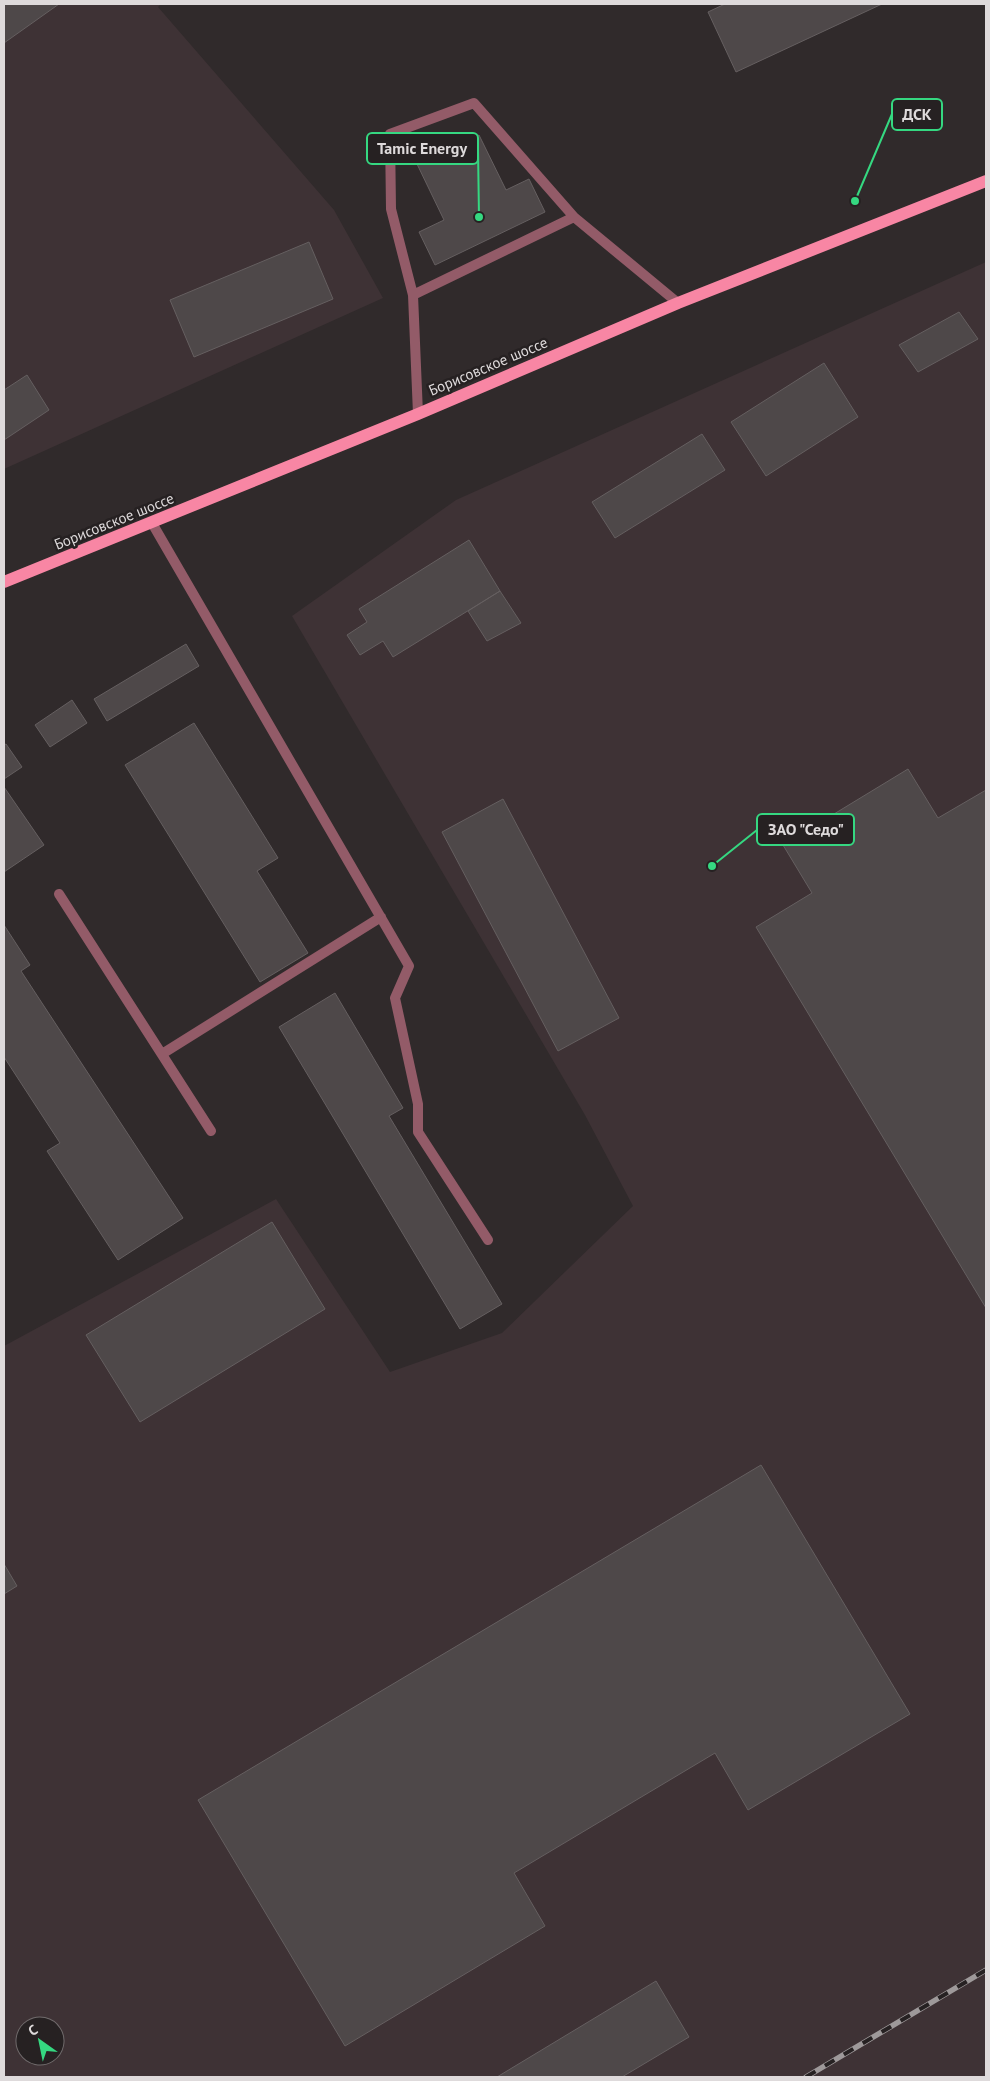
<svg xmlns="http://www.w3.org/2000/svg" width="990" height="2081" font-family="'PT Sans',sans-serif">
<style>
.built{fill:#3e3235;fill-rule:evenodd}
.building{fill:#4e4849;stroke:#655f60}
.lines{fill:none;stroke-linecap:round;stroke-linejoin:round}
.service{stroke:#935b68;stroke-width:10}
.primary{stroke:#f886a4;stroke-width:12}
.rail-casing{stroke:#9e999a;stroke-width:5.5}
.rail{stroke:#262122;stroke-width:4;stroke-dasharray:11;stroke-linecap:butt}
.labels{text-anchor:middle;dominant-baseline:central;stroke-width:5;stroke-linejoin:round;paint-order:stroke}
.street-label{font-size:15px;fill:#dedadb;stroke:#262122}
.leader{fill:none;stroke:#35d881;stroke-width:2}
.callout-dot{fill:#35d881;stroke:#262122;stroke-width:2}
.callout{fill:#262122;stroke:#35d881;stroke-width:2}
.callout-label{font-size:16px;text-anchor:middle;font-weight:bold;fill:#dedadb}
</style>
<rect width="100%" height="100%" fill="#302a2b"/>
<path class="built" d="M 4,4 L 161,4 L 158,7 L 334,210 L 383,298 L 4,469 Z
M 986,262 L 986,2077 L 4,2077 L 4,1346 L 276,1199 L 390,1372 L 502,1333 L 633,1206 L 585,1115 L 292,616 L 456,500 ZM 25,2026 L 55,2026 L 55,2056 L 25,2056 Z"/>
<path class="building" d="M 4,4 L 59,4 L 4,43 Z
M 725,4 L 882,4 L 736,72 L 708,12 Z
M 479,135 L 506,190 L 529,179 L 545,212 L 435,265 L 419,232 L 444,220 L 417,164 Z
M 309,242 L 333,299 L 194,357 L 170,300 Z
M 959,312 L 978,339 L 918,372 L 899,345 Z
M 824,363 L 858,417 L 766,476 L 731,422 Z
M 27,375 L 49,410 L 4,440 L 4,390 Z
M 702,434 L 725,470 L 615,538 L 592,502 Z
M 469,540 L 500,591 L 393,657 L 383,641 L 360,655 L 347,635 L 367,622 L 359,609 Z
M 500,591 L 521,623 L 487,641 L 468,611 Z
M 186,644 L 199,666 L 107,721 L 94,699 Z
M 72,700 L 87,723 L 50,747 L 35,725 Z
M 194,723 L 278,858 L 257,871 L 308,953 L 260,982 L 125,765 Z
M 6,744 L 22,767 L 4,779 L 4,745 Z
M 908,769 L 938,818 L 986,790 L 986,1308 L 756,927 L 812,893 L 783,845 Z
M 4,787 L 44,845 L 4,872 Z
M 503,799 L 619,1018 L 558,1051 L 442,832 Z
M 4,925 L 30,965 L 21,971 L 183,1218 L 118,1260 L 47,1151 L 60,1143 L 4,1057 Z
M 335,993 L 403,1108 L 389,1116 L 502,1304 L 460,1329 L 279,1027 Z
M 272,1222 L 325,1309 L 140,1422 L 86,1335 Z
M 761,1465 L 910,1714 L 748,1810 L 715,1753 L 514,1873 L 545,1926 L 345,2046 L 198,1800 Z
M 4,1564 L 17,1586 L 4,1594 Z
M 656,1981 L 689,2037 L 622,2077 L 497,2077 Z"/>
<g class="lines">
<path class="service" d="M 413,295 L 391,209 L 390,134 L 474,103 L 574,217
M 418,414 L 413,295 L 574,217 L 678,303
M 152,523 L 409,966 L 395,998 L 418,1104 L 418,1132 L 488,1240
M 59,894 L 211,1131
M 162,1054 L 381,917"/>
<path class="primary" d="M 4,582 L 418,414 L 678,303 L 986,181"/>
<g class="rail-casing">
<path id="rail" d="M 806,2077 L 986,1970"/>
</g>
<use href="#rail" class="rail"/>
</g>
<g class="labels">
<g class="street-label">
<text transform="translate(488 366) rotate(-23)">Борисовское шоссе</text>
<text transform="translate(114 521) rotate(-22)">Борисовское шоссе</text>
</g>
</g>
<path class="leader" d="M855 201L892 114M479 217L478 149M712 866L757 830"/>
<g class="callout-dot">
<circle cx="855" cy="201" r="5"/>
<circle cx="479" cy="217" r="5"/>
<circle cx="712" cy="866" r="5"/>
</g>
<g class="callout">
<rect x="892" y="99" width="50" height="31" rx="5"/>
<rect x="367" y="133" width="111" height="31" rx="5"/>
<rect x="757" y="814" width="97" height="31" rx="5"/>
</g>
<g class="callout-label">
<text x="917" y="120">ДСК</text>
<text x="422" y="154">Tamic Energy</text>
<text x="806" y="835">ЗАО "Седо"</text>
</g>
<rect width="990" height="2081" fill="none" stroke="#dedadb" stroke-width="10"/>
<g transform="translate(40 2041) rotate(327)"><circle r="24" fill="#262122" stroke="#706b6c"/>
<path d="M0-4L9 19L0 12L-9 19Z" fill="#35d881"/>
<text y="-8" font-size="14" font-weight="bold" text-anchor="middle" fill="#dedadb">С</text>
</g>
</svg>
